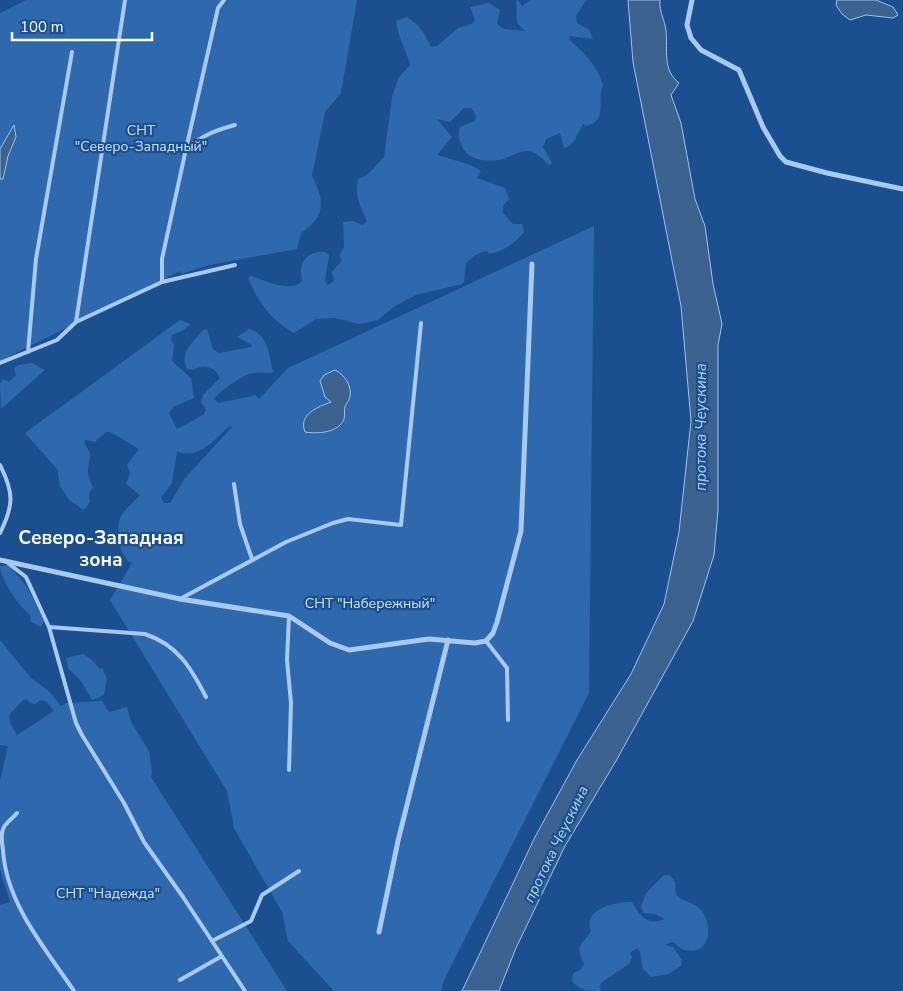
<svg xmlns="http://www.w3.org/2000/svg" width="903" height="991" font-family="'Nunito Sans',sans-serif">
<style>
.green{fill:#2e69ad;fill-rule:evenodd}
.water{fill:#3c6290;stroke:#9cc4f0}
.lines{fill:none;stroke-linecap:round;stroke-linejoin:round}
.service{stroke:#a9c9ee;stroke-width:4}
.minor{stroke:#a9c9ee;stroke-width:5}
.labels{text-anchor:middle;dominant-baseline:central;stroke-width:4.5;stroke-linejoin:round;paint-order:stroke}
.park-label{font-size:14px;fill:#cfe3fa;stroke:#1b4f8f}
.water-label{font-size:15px;font-style:italic;fill:#b5d3f5;stroke:#1b4f8f}
.district-label{font-size:19px;font-weight:bold;fill:#fff;stroke:#1b4f8f}
</style>
<rect width="100%" height="100%" fill="#1b4f8f"/>
<path class="green" d="M 26,0 L 357,0 L 341,93 L 325,112 L 312,176 C 325,201 326,217 301,233 L 297,249 L 209,265 L 181,274 L 180,271 L 0,361 L 0,13 Z
M 518,0 L 522,6 L 531,0 L 586,0 L 576,16 L 577,23 L 589,30 L 593,39 L 570,36 L 569,39 C 584,54 597,64 603,85 C 596,100 609,121 586,126 L 583,124 C 578,133 574,146 564,148 L 560,133 L 546,139 L 543,147 L 552,163 L 549,165 C 543,159 535,150 526,151 C 519,151 510,157 503,159 C 490,163 467,161 462,146 C 459,139 457,135 460,127 L 475,121 L 476,116 L 471,108 L 464,108 L 450,122 L 437,119 L 452,137 L 437,155 L 471,165 L 481,171 L 477,178 L 505,188 L 509,199 L 503,206 L 503,213 L 513,224 L 522,224 L 524,232 C 515,243 503,252 489,254 L 487,251 C 479,252 472,257 466,263 L 464,282 L 462,284 L 416,295 L 395,306 L 378,320 L 359,324 L 335,318 L 316,319 L 294,333 C 271,320 258,302 248,278 L 251,276 C 265,280 291,294 302,281 C 299,267 302,255 318,252 C 323,251 325,251 329,255 L 325,280 L 327,285 L 333,282 L 334,278 L 331,273 L 342,260 L 339,256 L 344,247 L 343,222 L 352,221 L 363,225 L 367,221 C 361,208 354,195 358,179 L 367,175 L 384,157 L 392,97 L 399,77 L 410,65 C 406,49 398,37 396,21 L 407,17 C 420,25 425,34 431,47 L 437,46 L 458,28 L 472,24 L 475,20 L 470,7 L 489,3 L 500,10 L 497,24 L 504,29 L 525,31 L 517,23 L 516,1 Z
M 594,226 L 589,693 L 444,980 L 441,991 L 334,991 L 288,941 L 282,912 L 234,828 L 227,791 L 110,600 L 132,563 C 119,558 115,528 121,516 C 125,509 134,502 140,495 L 126,484 L 130,473 L 127,465 L 139,449 L 110,432 L 106,432 L 95,442 L 85,440 C 84,446 87,446 89,451 C 93,463 82,468 93,487 L 89,494 L 90,502 L 84,510 L 69,500 L 60,486 L 57,469 L 25,433 L 180,320 L 190,324 L 184,330 L 172,335 L 171,339 L 174,345 L 172,361 L 191,378 L 194,398 L 173,407 L 169,413 L 177,429 L 203,415 L 206,410 L 201,402 L 203,395 L 220,378 C 215,366 203,364 193,370 L 187,369 C 179,353 192,343 202,331 L 207,329 L 213,349 L 219,353 L 251,347 L 252,345 L 237,337 L 249,329 C 269,335 269,355 273,372 C 266,374 260,372 254,373 C 243,374 220,391 214,399 L 219,403 L 256,395 L 259,399 L 288,368 ZM 233,426 L 185,478 L 170,503 L 164,503 L 161,498 L 172,483 L 177,452 C 201,459 212,441 229,427 Z
M 32,363 L 45,370 L 1,409 L 0,384 L 3,379 L 9,382 L 16,375 L 14,368 L 19,365 Z
M 9,565 L 27,587 L 44,621 L 41,627 L 31,622 L 30,615 C 19,606 0,579 0,566 Z
M 0,640 L 31,678 L 49,691 L 61,706 L 66,703 L 102,701 L 109,712 L 127,707 L 131,722 L 149,751 L 152,772 L 151,777 L 287,991 L 0,991 L 0,905 L 10,902 L 0,870 L 0,781 L 8,746 L 0,745 ZM 27,699 L 30,703 L 35,704 L 41,700 L 47,702 L 54,711 L 17,735 L 10,723 L 9,715 L 23,700 Z
M 83,654 L 91,659 L 100,669 L 102,668 L 107,678 L 104,695 L 92,700 L 81,681 L 68,668 L 66,658 Z
M 664,875 L 670,875 L 675,882 L 676,895 C 685,903 693,901 701,910 C 714,926 710,956 685,950 C 679,949 678,944 672,942 L 665,945 L 673,947 L 682,960 L 681,966 L 668,974 L 651,977 L 643,969 L 640,952 L 637,948 L 630,953 L 632,957 L 629,964 L 602,982 L 599,987 L 602,991 C 590,991 579,991 572,981 L 573,973 L 580,970 L 584,964 C 574,942 582,947 591,931 C 582,908 616,902 632,902 C 640,915 646,927 665,919 L 655,914 L 643,913 L 641,906 L 646,893 Z"/>
<path class="water" d="M 628,0 L 660,0 C 659,12 665,20 666,31 C 668,50 662,70 679,83 L 671,95 L 681,123 L 695,199 L 705,226 L 713,284 L 722,324 L 718,345 L 718,510 L 714,555 L 693,621 L 616,761 L 565,846 L 516,948 L 499,991 L 462,991 L 535,837 L 577,760 L 631,674 L 664,604 L 679,532 L 691,421 L 681,306 L 633,62 Z
M 837,0 L 876,0 L 893,7 L 898,15 L 893,18 L 866,15 L 850,20 L 842,14 L 836,5 Z
M 14,125 L 16,137 L 8,156 L 3,179 L 0,179 L 0,149 Z
M 335,370 C 344,374 352,386 350,396 C 350,400 346,403 345,407 C 344,411 345,415 344,419 C 339,433 317,434 305,432 C 298,414 318,407 331,402 L 325,397 L 320,381 L 324,375 Z"/>
<g class="lines">
<path class="service" d="M 186,149 L 218,8 L 224,0
M 162,282 L 162,259 L 186,149 C 201,136 216,130 235,125
M 76,322 L 125,0
M 28,352 L 36,259 L 72,52
M 0,363 L 57,340 L 76,322 L 162,282 L 235,265
M 0,465 C 14,493 14,505 0,533
M 234,484 L 240,524 L 252,559
M 8,563 L 26,577 L 49,627 L 76,723 L 82,735 L 124,803 L 144,842 L 183,897 L 245,991
M 180,599 L 286,542 L 333,523 L 348,519 L 401,525 L 421,323
M 49,627 L 145,634 C 178,645 191,668 206,697
M 486,641 L 507,668 L 508,720
M 289,770 L 291,703 L 287,660 L 289,616
M 17,813 C 13,818 7,822 4,827 C 0,834 2,842 3,850 C 6,903 45,948 74,991
M 212,941 L 251,921 L 262,895 L 299,871
M 180,980 L 222,956"/>
<path class="minor" d="M 692,0 L 687,25 L 691,38 L 701,50 L 739,70 L 763,127 L 780,156 L 786,162 L 827,173 L 903,189
M 0,560 L 180,599 L 289,616 L 330,643 L 349,650 L 429,639 L 475,643 L 486,641 L 493,633 L 497,622 L 521,531 L 532,264
M 379,932 L 398,841 L 448,640"/>
</g>
<g class="labels">
<g class="park-label">
<text x="141" y="130">СНТ<tspan x="141" dy="16">"Северо-Западный"</tspan></text>
<text x="370" y="603">СНТ "Набережный"</text>
<text x="108" y="893">СНТ "Надежда"</text>
</g>
<g class="water-label">
<text transform="translate(701 427) rotate(-90)">протока Чеускина</text>
<text transform="translate(556 844) rotate(-64)">протока Чеускина</text>
</g>
<g class="district-label">
<text x="101" y="538">Северо-Западная<tspan x="101" dy="22">зона</tspan></text>
</g>
</g>
<path d="M12 32v8h140v-8" fill="none" stroke="#ffffff" stroke-width="2.5"/>
<text x="20" y="32" font-size="15" fill="#ffffff" stroke="#1b4f8f" stroke-width="4" paint-order="stroke">100 m</text>
</svg>
